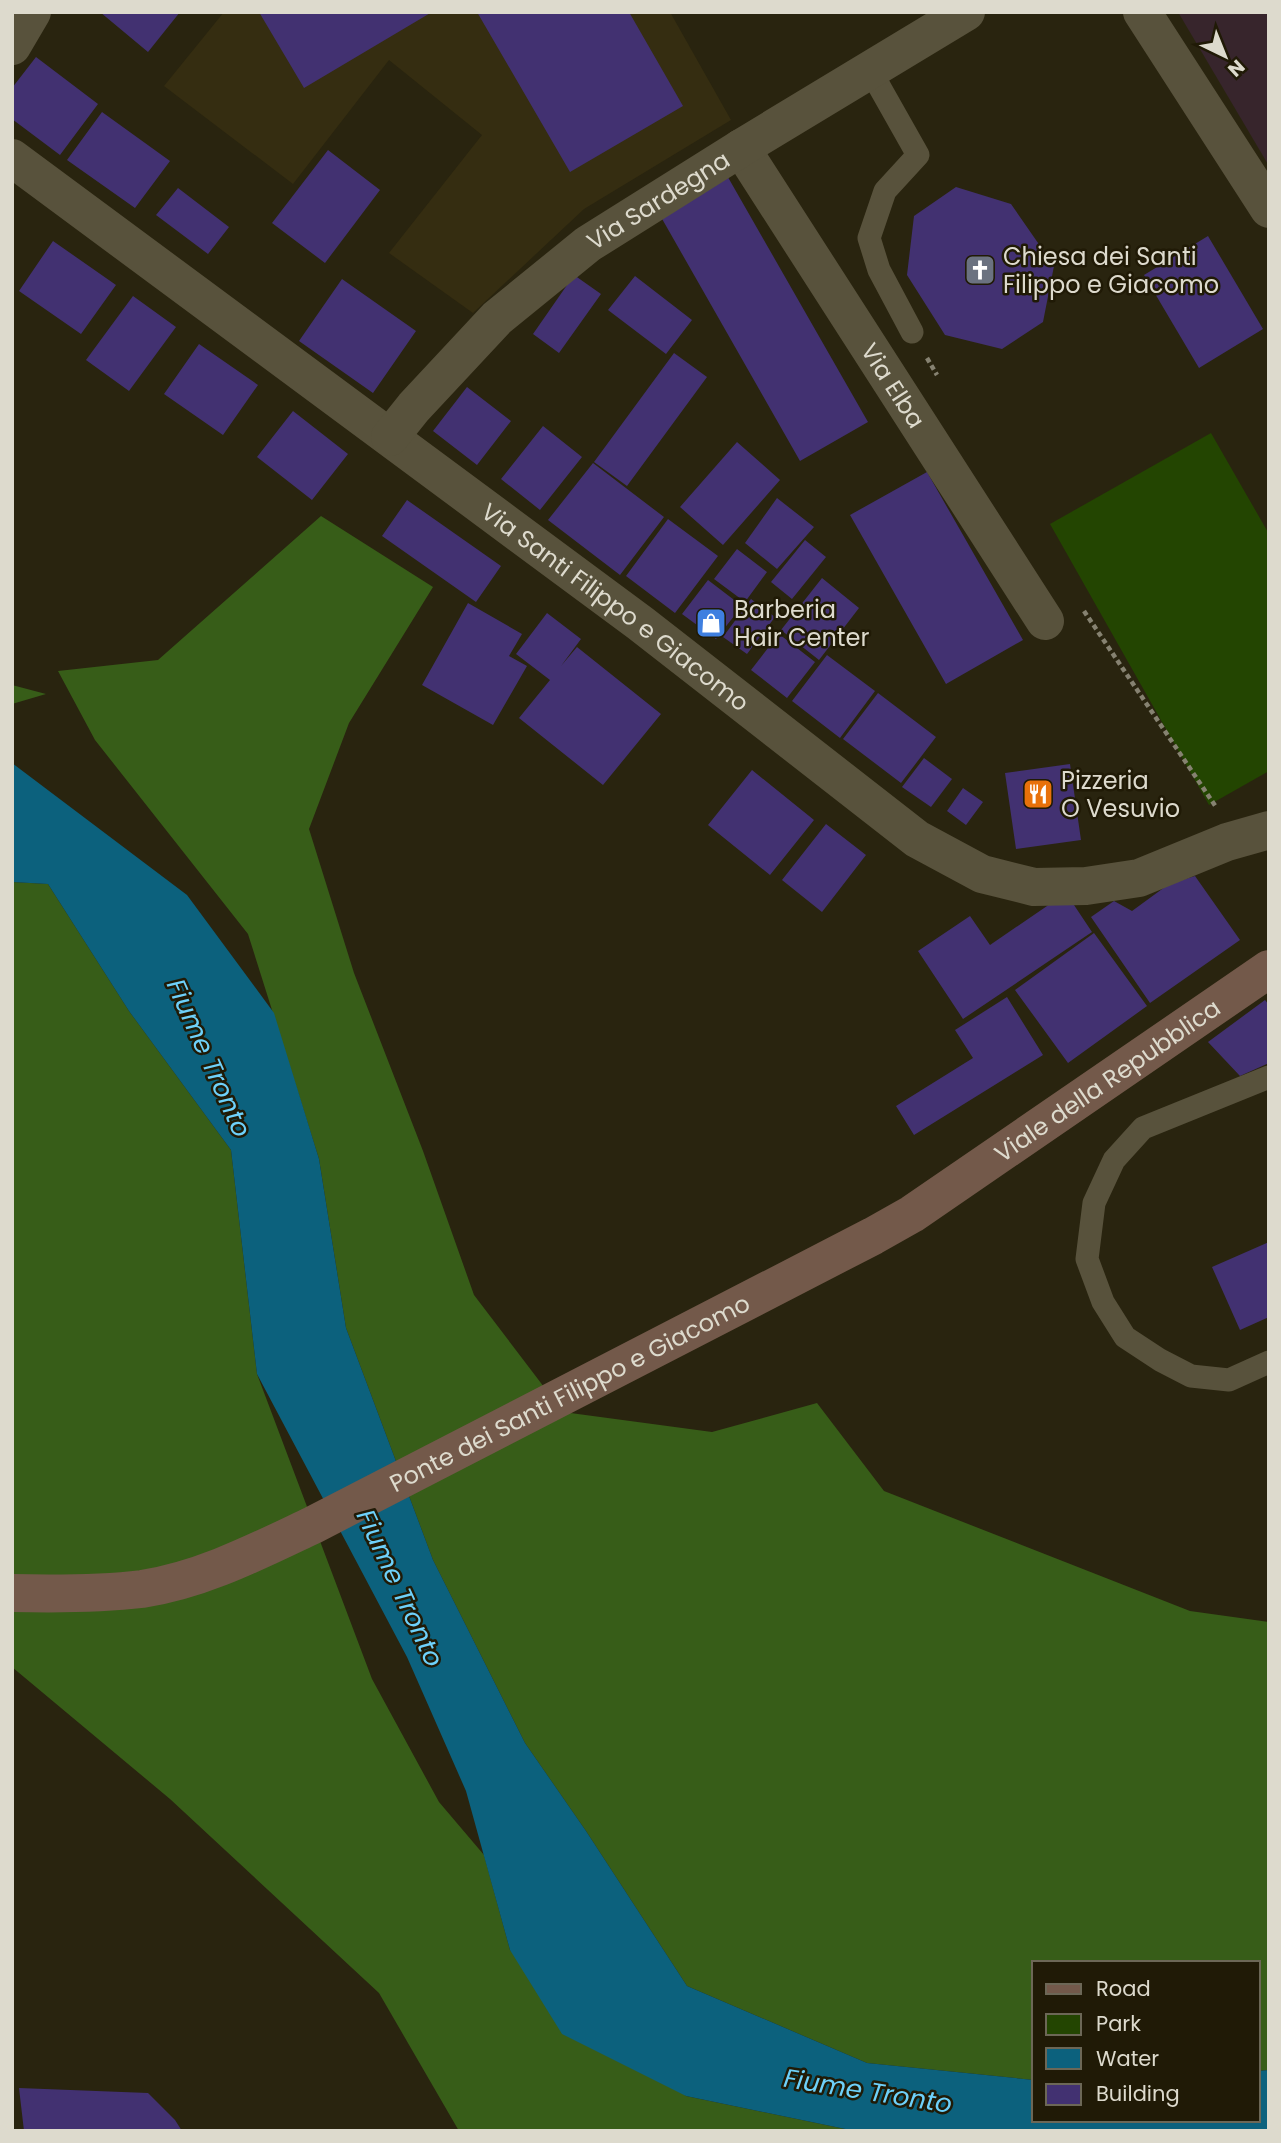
<svg xmlns="http://www.w3.org/2000/svg" width="1281" height="2143" font-family="Poppins,sans-serif">
<style>
.built{fill:#352d11}
.education{fill:#37252c}
.green{fill:#234501}
.forest{fill:#375d18}
.water{fill:#0c617d}
.building{fill:#423171}
.lines{fill:none;stroke-linecap:round;stroke-linejoin:round}
.path{stroke:#868271;stroke-width:4.5;stroke-dasharray:5 3.5;stroke-linecap:butt}
.lane{stroke:#58523c;stroke-width:23}
.street{stroke:#58523c;stroke-width:38}
.secondary{stroke:#73594a;stroke-width:38}
.labels{text-anchor:middle;dominant-baseline:central;stroke-width:5;stroke-linejoin:round;paint-order:stroke}
.street-label{font-size:24px;fill:#dddacd;stroke:#201a06}
.poi-label{font-size:24px;fill:#dddacd;stroke:#201a06;text-anchor:start}
.water-label{font-size:26px;font-style:italic;fill:#6ed1fa;stroke:#201a06}
</style>
<rect width="100%" height="100%" fill="#29240f"/>
<path class="built" d="M 224,12 L 670,12 L 731,120 L 584,209 L 473,313 L 389,253 L 482,135 L 389,60 L 293,184 L 164,86 Z"/>
<path class="education" d="M 1178,12 L 1269,12 L 1269,166 Z"/>
<path class="green" d="M 1211,433 L 1269,534 L 1269,771 L 1209,805 L 1050,524 Z"/>
<path class="forest" d="M 321,516 L 433,587 L 349,723 L 309,829 L 354,973 L 423,1151 L 474,1295 L 563,1412 L 712,1432 L 817,1403 L 884,1491 L 1190,1611 L 1269,1622 L 1269,2070 L 1258,2071 L 1258,1963 L 1034,1963 L 1034,2080 L 867,2063 L 687,1986 L 586,1831 L 525,1743 L 433,1560 L 346,1328 L 319,1159 L 248,934 L 95,740 L 58,671 L 158,660 Z
M 12,685 L 46,694 L 12,704 Z
M 12,882 L 48,884 L 129,1011 L 231,1150 L 257,1374 L 372,1679 L 439,1802 L 484,1855 L 510,1950 L 686,2096 L 855,2131 L 459,2131 L 379,1993 L 170,1799 L 12,1667 Z"/>
<path class="water" d="M 12,763 L 187,895 L 274,1013 L 319,1159 L 346,1328 L 433,1560 L 525,1743 L 586,1831 L 687,1986 L 867,2063 L 1034,2080 L 1034,2120 L 1258,2120 L 1258,2071 L 1269,2070 L 1269,2131 L 855,2131 L 686,2096 L 562,2034 L 510,1950 L 466,1791 L 407,1657 L 257,1374 L 231,1150 L 129,1011 L 48,884 L 12,882 Z"/>
<path class="building" d="M 100,12 L 180,12 L 148,52 Z
M 259,12 L 432,12 L 304,88 Z
M 477,12 L 629,12 L 683,106 L 570,172 Z
M 36,57 L 98,104 L 60,155 L 12,119 L 12,88 Z
M 102,112 L 170,161 L 135,208 L 67,160 Z
M 328,150 L 380,190 L 325,263 L 272,223 Z
M 725,172 L 868,422 L 800,461 L 657,210 Z
M 956,187 L 1011,204 L 1054,266 L 1043,322 L 1002,349 L 945,335 L 907,275 L 914,216 Z
M 178,188 L 229,227 L 208,254 L 156,215 Z
M 1208,236 L 1263,329 L 1199,368 L 1144,275 Z
M 53,241 L 116,285 L 81,334 L 19,291 Z
M 574,275 L 601,294 L 559,353 L 533,334 Z
M 635,276 L 692,320 L 666,354 L 608,310 Z
M 342,279 L 416,331 L 373,393 L 299,341 Z
M 133,296 L 176,327 L 129,391 L 86,360 Z
M 199,344 L 258,385 L 223,435 L 164,394 Z
M 674,353 L 707,377 L 627,486 L 594,462 Z
M 467,387 L 511,421 L 477,465 L 433,431 Z
M 293,411 L 348,454 L 312,500 L 257,457 Z
M 543,426 L 582,457 L 540,510 L 501,479 Z
M 737,442 L 780,480 L 723,545 L 680,507 Z
M 593,463 L 664,517 L 620,575 L 548,520 Z
M 927,472 L 1023,640 L 946,684 L 850,515 Z
M 777,498 L 814,527 L 777,569 L 745,543 Z
M 407,500 L 501,566 L 476,602 L 382,536 Z
M 668,519 L 718,556 L 675,613 L 626,576 Z
M 805,540 L 826,557 L 792,599 L 771,582 Z
M 737,549 L 767,572 L 745,602 L 714,579 Z
M 822,578 L 859,608 L 819,660 L 781,630 Z
M 708,580 L 742,606 L 716,639 L 682,614 Z
M 751,599 L 775,617 L 747,654 L 723,637 Z
M 468,603 L 522,634 L 509,656 L 527,666 L 493,725 L 422,685 Z
M 547,613 L 581,639 L 561,666 L 577,647 L 661,714 L 603,785 L 519,718 L 550,680 L 516,654 Z
M 779,634 L 815,662 L 787,698 L 751,670 Z
M 827,655 L 875,691 L 840,738 L 792,701 Z
M 878,693 L 936,737 L 901,783 L 843,739 Z
M 924,758 L 952,779 L 931,807 L 902,787 Z
M 1070,764 L 1081,840 L 1016,849 L 1005,773 Z
M 752,770 L 814,820 L 770,875 L 708,825 Z
M 963,788 L 983,802 L 966,825 L 947,811 Z
M 826,824 L 866,855 L 822,912 L 782,880 Z
M 1195,876 L 1240,940 L 1150,1003 L 1091,917 L 1114,901 L 1132,911 L 1169,884 Z
M 1066,893 L 1092,932 L 963,1019 L 918,951 L 970,916 L 990,945 Z
M 1094,933 L 1147,1006 L 1068,1063 L 1015,990 Z
M 1007,997 L 1043,1055 L 914,1135 L 896,1106 L 973,1058 L 955,1030 Z
M 1265,1000 L 1269,1005 L 1269,1063 L 1240,1076 L 1208,1042 Z
M 1269,1242 L 1269,1317 L 1240,1330 L 1212,1267 Z
M 19,2088 L 148,2093 L 175,2120 L 182,2131 L 24,2131 Z"/>
<g class="lines">
<path class="path" d="M 927,358 L 937,375
M 1084,611 L 1216,807"/>
<path class="lane" d="M 870,70 L 918,155 L 885,191 L 869,238 L 879,270 L 912,332
M 1269,1077 L 1143,1128 L 1114,1160 L 1094,1203 L 1087,1259 L 1103,1302 L 1125,1337 L 1160,1360 L 1191,1376 L 1229,1380 L 1269,1362"/>
<g class="street">
<path d="M 1142,12 L 1269,209"/>
<path d="M 12,46 L 32,12"/>
<path id="s1" d="M 741,148 L 1045,621"/>
<path id="s2" d="M 12,158 L 640,623 L 917,839 L 982,874 L 1034,887 L 1086,886 L 1139,878 L 1227,842 L 1269,830"/>
<path id="s3" d="M 390,437 L 414,407 L 497,318 L 588,244 L 741,148 L 966,12"/>
</g>
<path class="secondary" id="s4" d="M 12,1593 C 55,1594 99,1594 142,1589 C 202,1580 258,1551 313,1525 L 873,1236 L 912,1214 L 1269,969"/>
</g>
<defs>
<g id="church-square" transform="scale(1.575)"><rect x="-9" y="-9" width="18" height="18" rx="4" fill="#6b7280" stroke="#201a06"/><path d="M-1.2-6h2.4v3.5h3.3v2.4h-3.3V6h-2.4V-.1h-3.3v-2.4h3.3Z" fill="#fff"/></g>
<g id="shop-square" transform="scale(1.575)"><rect x="-9" y="-9" width="18" height="18" rx="4" fill="#3f7fe0" stroke="#201a06"/><path d="M-5-2.5h2.3a2.7 3.5 0 0 1 5.4 0H5L5.5 6h-11ZM-1.5-2.5h3a1.5 2.3 0 0 0-3 0Z" fill="#fff"/></g>
<g id="restaurant-square" transform="scale(1.575)"><rect x="-9" y="-9" width="18" height="18" rx="4" fill="#e8710a" stroke="#201a06"/><path d="M-5-6h1v4h1v-4h1v4h1v-4h1v5L-1.5 .5V6h-2V.5L-5-1ZM5-6V6H3V1.5H1.5Q1.5-4 5-6Z" fill="#fff"/></g>
</defs>
<g fill-rule="evenodd">
<use href="#church-square" x="980" y="270"/>
<use href="#shop-square" x="711" y="623"/>
<use href="#restaurant-square" x="1038" y="794"/>
</g>
<g class="labels">
<g class="street-label">
<text stroke="none"><textPath href="#s3" startOffset="360">Via Sardegna</textPath></text>
<text stroke="none"><textPath href="#s1" startOffset="282">Via Elba</textPath></text>
<text stroke="none"><textPath href="#s2" startOffset="752">Via Santi Filippo e Giacomo</textPath></text>
<text stroke="none"><textPath href="#s4" startOffset="1225">Viale della Repubblica</textPath></text>
<text stroke="none"><textPath href="#s4" startOffset="602">Ponte dei Santi Filippo e Giacomo</textPath></text>
</g>
<g class="poi-label">
<text x="1003" y="256">Chiesa dei Santi<tspan x="1003" dy="28">Filippo e Giacomo</tspan></text>
<text x="734" y="609">Barberia<tspan x="734" dy="28">Hair Center</tspan></text>
<text x="1061" y="780">Pizzeria<tspan x="1061" dy="28">O Vesuvio</tspan></text>
</g>
<g class="water-label">
<text transform="translate(209 1058) rotate(66)">Fiume Tronto</text>
<text transform="translate(400 1588) rotate(65)">Fiume Tronto</text>
<text transform="translate(868 2091) rotate(9)">Fiume Tronto</text>
</g>
</g>
<rect width="1281" height="2143" fill="none" stroke="#dddacd" stroke-width="28"/>
<rect x="1032" y="1961" width="228" height="161" fill="#201a06" stroke="#6c6756" stroke-width="2"/>
<rect x="1046" y="1984" width="35" height="10" fill="#73594a" stroke="#6c6756" stroke-width="2"/>
<text x="1096" y="1996" font-size="21" fill="#dddacd">Road</text>
<rect x="1046" y="2014" width="35" height="21" fill="#234501" stroke="#6c6756" stroke-width="2"/>
<text x="1096" y="2031" font-size="21" fill="#dddacd">Park</text>
<rect x="1046" y="2048" width="35" height="21" fill="#0c617d" stroke="#6c6756" stroke-width="2"/>
<text x="1096" y="2066" font-size="21" fill="#dddacd">Water</text>
<rect x="1046" y="2084" width="35" height="21" fill="#423171" stroke="#6c6756" stroke-width="2"/>
<text x="1096" y="2101" font-size="21" fill="#dddacd">Building</text>
<g transform="translate(1225 56) rotate(137)" stroke="#201a06" stroke-width="5" paint-order="stroke">
<path d="M0-5L12 26L0 18L-12 26Z" fill="#dddacd"/>
<text y="-10" font-size="19" font-weight="bold" text-anchor="middle" fill="#dddacd">N</text>
</g>
</svg>
